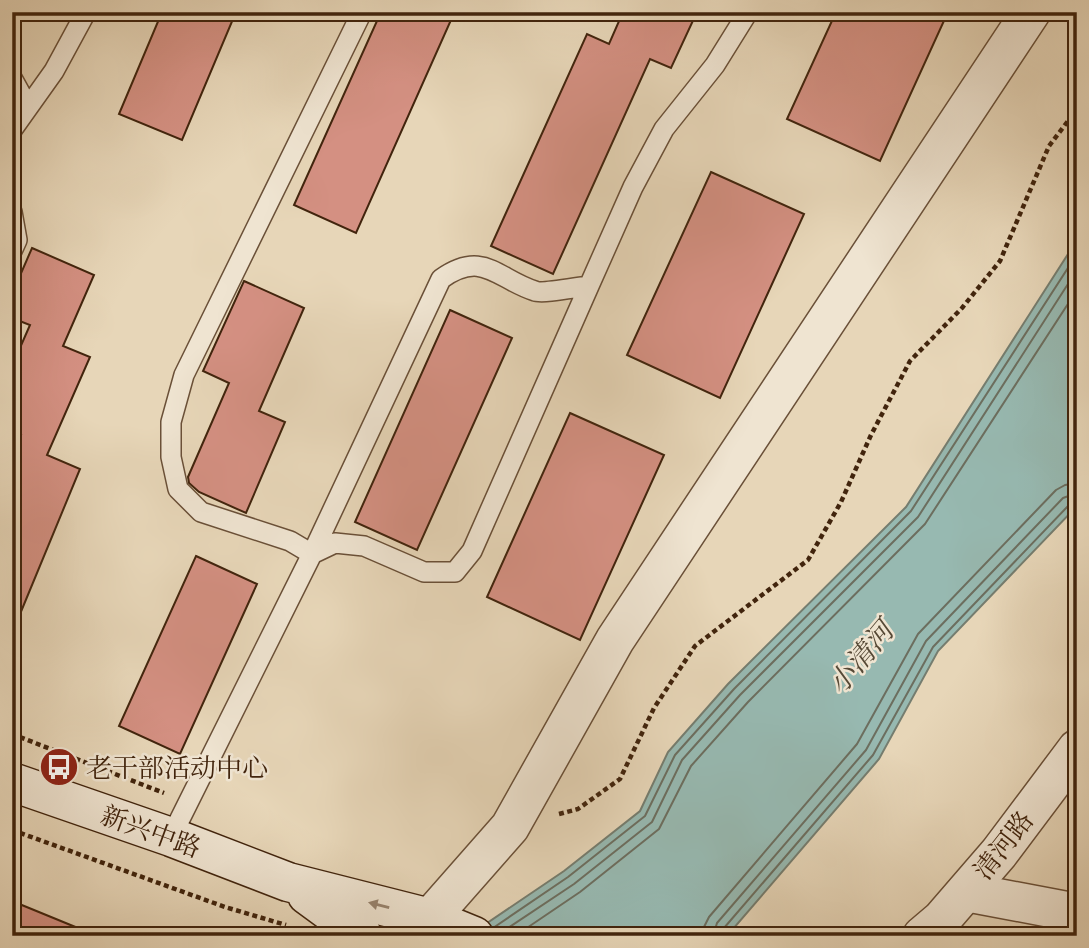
<svg xmlns="http://www.w3.org/2000/svg" width="1089" height="948" font-family="'Gentium Book Plus','Noto Serif SC',serif">
<style>
.water{fill:#97b9b1;stroke:#757d6f;stroke-width:2}
.lines{fill:none;stroke-linecap:round;stroke-linejoin:round}
.shore{stroke:#6c6e5f;stroke-width:2}
.building{fill:#d49082;stroke:#41240d;stroke-width:2}
.service-casing{stroke:#6a5038;stroke-width:22}
.minor-casing{stroke:#6a5038;stroke-width:41}
.tertiary-casing{stroke:#6a5038;stroke-width:41}
.secondary-casing{stroke:#41240d;stroke-width:41}
.path{stroke:#41240d;stroke-width:4.5;stroke-dasharray:5 3.5;stroke-linecap:butt}
.service{stroke:#efe4d1;stroke-width:19}
.minor{stroke:#efe4d1;stroke-width:38}
.tertiary{stroke:#efe4d1;stroke-width:38}
.secondary{stroke:#efe4d1;stroke-width:38}
.oneway{fill:#98846f}
.labels{text-anchor:middle;dominant-baseline:central;stroke-width:5;stroke-linejoin:round;paint-order:stroke}
.poi-label{font-size:26px;fill:#41240d;stroke:#efe4d1;text-anchor:start}
.street-label{font-size:26px;fill:#41240d;stroke:#efe4d1}
.water-label{font-size:28px;font-style:italic;fill:#564936;stroke:#efe4d1}
</style>
<rect width="100%" height="100%" fill="#e7d6b8"/>
<filter id="stains"><feTurbulence type="fractalNoise" baseFrequency=".00286" numOctaves="4"/><feColorMatrix values="0 0 0 0 .2 0 0 0 0 .09 0 0 0 0 .02 0 0 0 .5 -.17"/></filter>
<radialGradient id="worn" r=".72"><stop offset=".6" stop-color="#630" stop-opacity="0"/><stop offset="1" stop-color="#630" stop-opacity=".3"/></radialGradient>
<path class="water" d="M 1077,240 L 1077,506 L 938,651 L 879,759 L 727,936 L 468,936 L 564,871 L 640,811 L 668,752 L 728,684 L 906,507 Z"/>
<g class="lines">
<path class="shore" d="M 493,928 L 568,877 L 645,816 L 675,755 L 734,689 L 911,511 L 1077,254
M 496,936 L 574,884 L 652,822 L 682,760 L 740,695 L 918,517 L 1077,270
M 515,936 L 580,892 L 659,829 L 691,766 L 748,702 L 925,524 L 1077,290
M 703,936 L 704,927 L 709,917 L 857,744 L 918,634 L 1056,490 L 1065,485 L 1077,483
M 713,936 L 717,923 L 866,750 L 926,641 L 1063,498 L 1077,493
M 722,936 L 724,928 L 873,755 L 933,647 L 1069,505 L 1077,502"/>
</g>
<path class="building" d="M 162,12 L 236,12 L 182,140 L 119,114 Z
M 381,12 L 433,12 L 451,20 L 356,233 L 294,205 Z
M 623,12 L 697,12 L 671,68 L 650,59 L 553,274 L 491,246 L 587,34 L 609,44 Z
M 836,12 L 948,12 L 880,161 L 787,119 Z
M 711,172 L 804,214 L 720,398 L 627,355 Z
M 32,248 L 94,275 L 63,346 L 90,357 L 47,455 L 80,469 L 13,631 L 12,457 L 21,435 L 12,431 L 12,366 L 30,325 L 12,318 L 12,294 Z
M 244,281 L 304,308 L 259,411 L 285,422 L 246,513 L 199,492 L 189,483 L 188,477 L 229,383 L 203,371 Z
M 450,310 L 512,338 L 417,550 L 355,522 Z
M 570,413 L 664,455 L 580,640 L 487,597 Z
M 196,556 L 257,584 L 180,754 L 119,726 Z
M 12,901 L 95,935 L 95,936 L 12,936 Z"/>
<g class="lines">
<g class="service-casing">
<path id="service" d="M 12,78 L 28,107
M 12,130 L 54,71 L 86,12
M 12,212 L 17,240 L 12,251
M 312,554 L 290,541 L 201,512 L 178,489 L 171,457 L 171,422 L 184,375 L 362,12
M 312,554 L 335,543 L 364,546 L 424,572 L 455,572 L 472,551 L 589,286
M 171,837 L 312,554 L 441,279 C 483,249 497,279 535,291 C 542,294 578,287 589,286 L 633,187 L 664,129 L 715,65 L 748,12"/>
</g>
<g class="minor-casing">
<path id="minor" d="M 966,892 L 1077,913
M 409,936 L 430,918 L 510,827 L 615,640 L 1031,12"/>
</g>
<g class="tertiary-casing">
<path id="tertiary" d="M 922,936 L 942,919 L 999,853 L 1077,749"/>
</g>
<g class="secondary-casing">
<path id="secondary" d="M 12,782 L 171,837 L 288,882 L 430,918 L 474,936
M 307,895 L 363,936"/>
</g>
<path class="path" d="M 12,734 L 164,793
M 559,814 L 578,809 L 620,779 L 654,708 L 695,646 L 808,560 L 841,502 L 871,435 L 910,361 L 962,308 L 1000,261 L 1049,146 L 1077,109
M 12,830 L 225,907 L 286,925"/>
<use href="#service" class="service"/>
<use href="#minor" class="minor"/>
<use href="#tertiary" class="tertiary"/>
<use href="#secondary" class="secondary"/>
</g>
<defs><path id="oneway-solid" d="M-6-.8H1V-3.2L6.5 0L1 3.2V.8H-6Z" transform="scale(1.75)"/></defs>
<use class="oneway" href="#oneway-solid" transform="translate(379 905) rotate(-166)"/>
<defs>
<g id="bus-disc" transform="scale(2.0125)"><circle r="9.5" fill="#8f2418" stroke="#efe4d1"/><path d="M-5-6H5V4H4V6H2V4H-2V6H-4V4H-5ZM-3.5-4V0h7V-4ZM-3.5 1.2v1.5H-2V1.2ZM2 1.2v1.5H3.5V1.2Z" fill="#fff"/></g>
</defs>
<g fill-rule="evenodd">
<use href="#bus-disc" x="59" y="767"/>
</g>
<g class="labels">
<g class="poi-label">
<text x="86" y="767">老干部活动中心</text>
</g>
<g class="street-label">
<text transform="translate(151 831) rotate(20)">新兴中路</text>
<text transform="translate(1003 845) rotate(-52)">清河路</text>
</g>
<g class="water-label">
<text transform="translate(860 657) rotate(-50)">小清河</text>
</g>
</g>
<rect width="1089" height="948" fill="none" stroke="#e7d6b8" stroke-width="42"/>
<rect x="14" y="14" width="1061" height="920" fill="none" stroke="#41240d" stroke-width="3.5"/>
<rect x="21" y="21" width="1047" height="906" fill="none" stroke="#41240d" stroke-width="2"/>
<rect width="100%" height="100%" filter="url(#stains)"/>
<rect width="100%" height="100%" fill="url(#worn)"/>
</svg>
